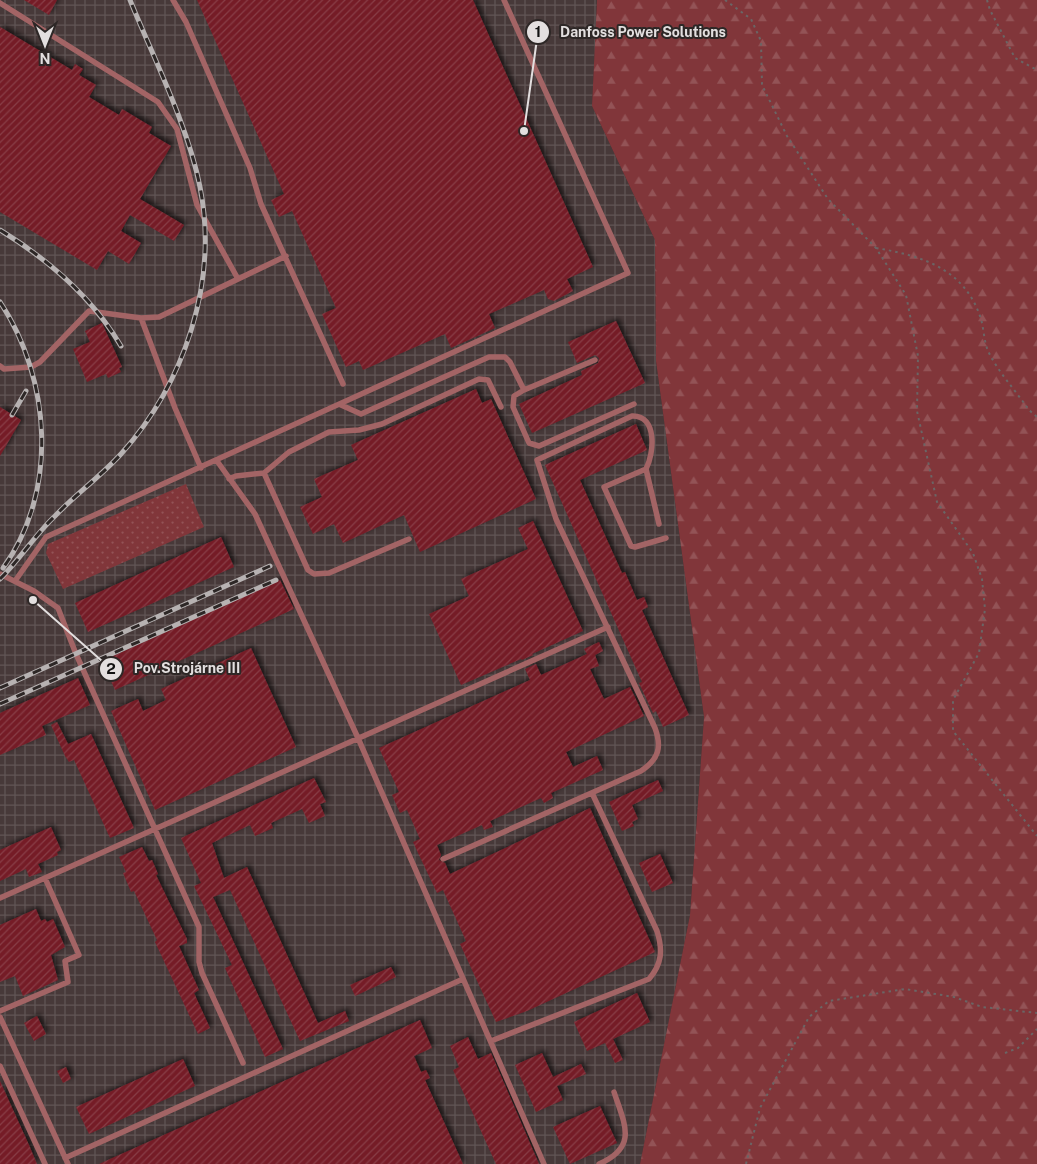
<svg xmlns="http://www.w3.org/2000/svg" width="1037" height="1164" font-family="'Public Sans',sans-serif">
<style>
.industrial{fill:url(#industrial-grid)}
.grass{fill:url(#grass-dots)}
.forest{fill:url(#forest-firs)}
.building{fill:url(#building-hatch);filter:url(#shadow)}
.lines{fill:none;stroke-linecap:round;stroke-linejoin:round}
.path{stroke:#6b6565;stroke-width:2;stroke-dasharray:2.5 4;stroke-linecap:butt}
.service{stroke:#a36465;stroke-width:5.5}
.rail-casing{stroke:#b7b2b2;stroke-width:5}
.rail{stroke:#2d2726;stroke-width:3;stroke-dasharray:9;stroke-linecap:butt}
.leader{fill:none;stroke:#e3dfdf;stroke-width:2}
.callout-dot{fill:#e3dfdf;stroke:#2d2726;stroke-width:2}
.mark-label{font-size:15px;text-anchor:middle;font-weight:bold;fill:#111}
.callout-label{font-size:14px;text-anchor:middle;font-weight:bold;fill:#e3dfdf;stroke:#2d2726;stroke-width:4;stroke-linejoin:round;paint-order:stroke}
</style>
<defs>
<pattern id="industrial-grid" width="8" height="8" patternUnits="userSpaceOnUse" patternTransform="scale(1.25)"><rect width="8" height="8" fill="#473939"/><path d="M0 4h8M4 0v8" fill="none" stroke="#615555"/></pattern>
<pattern id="grass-dots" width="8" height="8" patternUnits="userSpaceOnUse" patternTransform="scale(1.25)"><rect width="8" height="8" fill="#81363a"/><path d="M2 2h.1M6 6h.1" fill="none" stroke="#935356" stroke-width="1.8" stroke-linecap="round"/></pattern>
<pattern id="forest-firs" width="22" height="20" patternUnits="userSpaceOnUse" patternTransform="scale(1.25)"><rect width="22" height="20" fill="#81363a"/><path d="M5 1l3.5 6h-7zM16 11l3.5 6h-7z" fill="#935356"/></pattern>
<pattern id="building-hatch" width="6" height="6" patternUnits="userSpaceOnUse" patternTransform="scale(1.25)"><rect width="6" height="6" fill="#751d27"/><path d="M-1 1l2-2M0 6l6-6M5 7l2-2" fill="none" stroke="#883d46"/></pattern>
<filter id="shadow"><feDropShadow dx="3" dy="-3" stdDeviation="2.5" flood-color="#0009"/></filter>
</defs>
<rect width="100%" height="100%" fill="#373030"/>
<path class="industrial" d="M 0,0 L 597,0 L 592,106 L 655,240 L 656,361 L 704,717 L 690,915 L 640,1164 L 0,1164 Z"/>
<path class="grass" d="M 186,484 L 204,527 L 63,589 L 46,553 L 48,544 Z"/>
<path class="forest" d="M 597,0 L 1037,0 L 1037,1164 L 640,1164 L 690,915 L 704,717 L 656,361 L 655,240 L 592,106 Z"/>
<path class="building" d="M 24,0 L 57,0 L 49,15 Z
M 197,0 L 473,0 L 593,267 L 567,279 L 573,291 L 554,301 L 548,299 L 544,290 L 489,314 L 495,328 L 451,348 L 445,334 L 363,370 L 359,361 L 346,367 L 322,314 L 336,308 L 292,211 L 279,217 L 271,200 L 284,194 Z
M 0,27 L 72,70 L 75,64 L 83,69 L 79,75 L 96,85 L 89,97 L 119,115 L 122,109 L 152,127 L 149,133 L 171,146 L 140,199 L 184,225 L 174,241 L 130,215 L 121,231 L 141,243 L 129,264 L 108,251 L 97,270 L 0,212 Z
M 616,321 L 645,383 L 532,433 L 519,404 L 582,375 L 581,371 L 598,363 L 599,358 L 595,355 L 577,363 L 568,342 Z
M 102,323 L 122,367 L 119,368 L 121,372 L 108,378 L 106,374 L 87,382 L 73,349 L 90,342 L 85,331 Z
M 476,389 L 482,403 L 491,399 L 536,499 L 420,552 L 404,515 L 343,543 L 334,524 L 313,534 L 300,507 L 322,497 L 314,479 L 358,460 L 351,445 Z
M 0,407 L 21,420 L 0,456 Z
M 636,424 L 647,450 L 580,480 L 622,573 L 625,572 L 637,600 L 644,597 L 648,607 L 642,610 L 689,715 L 663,727 L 656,711 L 653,713 L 639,683 L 642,682 L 545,465 Z
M 533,521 L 583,631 L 532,654 L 533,655 L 522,660 L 521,659 L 461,685 L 429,614 L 469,596 L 461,579 L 528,549 L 518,528 Z
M 221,537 L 234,567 L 88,632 L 75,603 Z
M 280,580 L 294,609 L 115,690 L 102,661 Z
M 599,642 L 603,651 L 595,655 L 599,666 L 590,669 L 604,699 L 630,687 L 644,716 L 566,752 L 573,767 L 597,756 L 603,770 L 551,793 L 553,798 L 544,803 L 541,798 L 490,821 L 493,827 L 484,830 L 482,825 L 437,845 L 441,855 L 439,860 L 445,863 L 450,874 L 590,808 L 655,952 L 527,1011 L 496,1022 L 460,944 L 466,941 L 443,890 L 437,893 L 418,853 L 413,842 L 420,839 L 407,810 L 400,813 L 392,795 L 399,792 L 379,748 L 530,680 L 525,669 L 536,664 L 541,675 L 587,654 L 584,649 Z
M 251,648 L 296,747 L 155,810 L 111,711 L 138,699 L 143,711 L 166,700 L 161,689 Z
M 78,678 L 90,705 L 42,726 L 46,735 L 0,755 L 0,713 Z
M 57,722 L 68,744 L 91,734 L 134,828 L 110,838 L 74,760 L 69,762 L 65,756 L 51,725 Z
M 314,778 L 326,802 L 320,804 L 325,816 L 309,823 L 302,809 L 271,823 L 273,828 L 255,836 L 250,825 L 212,843 L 224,878 L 247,867 L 318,1023 L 345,1011 L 349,1021 L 300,1041 L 230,890 L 213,897 L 283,1049 L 265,1057 L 225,968 L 232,965 L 194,886 L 201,883 L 181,838 Z
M 658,780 L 663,791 L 632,805 L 638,819 L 632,822 L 634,826 L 622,831 L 609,802 Z
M 51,827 L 61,850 L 57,852 L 58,855 L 38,864 L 42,872 L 29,877 L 26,869 L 0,881 L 0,850 Z
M 142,847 L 149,861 L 152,860 L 158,874 L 156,875 L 187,939 L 187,943 L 179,946 L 199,990 L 194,993 L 210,1028 L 198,1034 L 155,942 L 157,940 L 134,891 L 131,892 L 123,873 L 126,872 L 119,857 Z
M 660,854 L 673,883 L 652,892 L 639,863 Z
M 36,909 L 41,921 L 45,919 L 47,922 L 53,919 L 65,947 L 51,955 L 58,980 L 23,996 L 15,976 L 0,982 L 0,925 Z
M 391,967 L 396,977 L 355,996 L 350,985 Z
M 637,993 L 650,1022 L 613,1039 L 623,1060 L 615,1063 L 605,1043 L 587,1051 L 574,1022 Z
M 37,1016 L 46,1034 L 34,1041 L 24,1023 Z
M 420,1020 L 432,1048 L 414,1056 L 421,1072 L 426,1070 L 430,1078 L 425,1080 L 463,1164 L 99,1164 Z
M 468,1037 L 478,1059 L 491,1053 L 539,1164 L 496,1164 L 453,1070 L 459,1067 L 450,1046 Z
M 542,1053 L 553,1077 L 581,1064 L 586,1074 L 557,1086 L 563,1100 L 536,1112 L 515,1065 Z
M 183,1059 L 195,1086 L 89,1134 L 76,1107 Z
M 66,1067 L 71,1079 L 63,1083 L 57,1071 Z
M 0,1081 L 29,1145 L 37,1164 L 0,1164 Z
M 600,1106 L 617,1143 L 570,1164 L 553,1127 Z"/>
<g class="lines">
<path class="path" d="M 725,0 L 751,19 L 761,41 L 762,85 L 787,136 L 828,199 L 876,248 L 906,295 L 918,356 L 917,411 L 937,502 L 973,553 L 982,579 L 985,609 L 979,653 L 953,700 L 953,731 L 1037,836
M 987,0 L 990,10 L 1015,58 L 1037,70
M 876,248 C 923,256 965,269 981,319 C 984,330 984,343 989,353 C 999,373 1016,391 1029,410 L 1037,417
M 1005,1053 L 1018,1048 L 1037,1029
M 746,1164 L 760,1108 L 809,1017 L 829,1001 L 905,989 L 954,997 L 982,1007 L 1037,1013"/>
<path class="service" d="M 173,0 L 186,22 L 250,168 L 261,204 L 343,384
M 0,3 L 158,102 L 177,129 L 197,205 L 238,279
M 141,318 L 175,408 L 201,468
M 0,366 L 4,369 L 31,367 L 40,362 L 89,311 L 141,318 L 159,317 L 286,256
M 524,390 L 514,396 L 513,407 L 529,443 L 539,446 L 634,404
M 341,405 L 361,414 L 489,357 L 505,357 L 510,362 L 524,390 L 595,360
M 217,461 L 255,514 L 358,738 L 544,1164
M 646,469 L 659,524
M 264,473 L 308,570 L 314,574 L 329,573 L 409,539
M 229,479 L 236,476 L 264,473 L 289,452 L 329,432 L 359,430 L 382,424 L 479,379 L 488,380 L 501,407
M 0,574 L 34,591 L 58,608 L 76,654 L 199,927 L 199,962 L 202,973 L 243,1063
M 15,581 L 46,537 L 628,273 L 504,0
M 443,859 L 641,771 C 659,759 662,747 655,728 L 556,519 L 537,460 L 632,416 C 658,415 654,454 646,469 L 604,487 L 631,546 L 635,547 L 666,538
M 0,898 L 608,627
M 0,1011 L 68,982 L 65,961 L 79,955 L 45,878
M 0,1017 L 68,1164
M 491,1041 L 649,979 C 662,964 663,950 657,931 L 592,793
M 0,1066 L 45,1164
M 65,1158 L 463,979
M 599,1164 C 638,1147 625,1125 614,1092"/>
<g class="rail-casing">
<path id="rail" d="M 0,230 C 49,260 92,297 121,346
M 0,302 C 51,379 59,491 3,568
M 12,415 L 26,391
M 0,579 C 20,559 35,535 55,516 C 76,494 101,476 121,454 C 184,384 219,282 200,187 C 188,126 154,59 130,0
M 0,688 L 270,566
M 0,704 L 276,580"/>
</g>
<use href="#rail" class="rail"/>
</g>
<path class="leader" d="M524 131L538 32M33 600L111 669"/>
<g class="callout-dot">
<circle cx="524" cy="131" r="5"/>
<circle cx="33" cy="600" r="5"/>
<circle cx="538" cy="32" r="12"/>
<circle cx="111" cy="669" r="12"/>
</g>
<g class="mark-label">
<text x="538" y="37">1</text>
<text x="111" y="674">2</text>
</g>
<g class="callout-label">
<text x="643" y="37">Danfoss Power Solutions</text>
<text x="187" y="673">Pov.Strojárne III</text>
</g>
<g transform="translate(45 45) rotate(180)" stroke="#2d2726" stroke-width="4" paint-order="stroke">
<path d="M0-4L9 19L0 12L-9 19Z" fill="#e3dfdf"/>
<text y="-8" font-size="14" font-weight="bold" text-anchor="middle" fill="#e3dfdf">N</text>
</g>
</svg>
